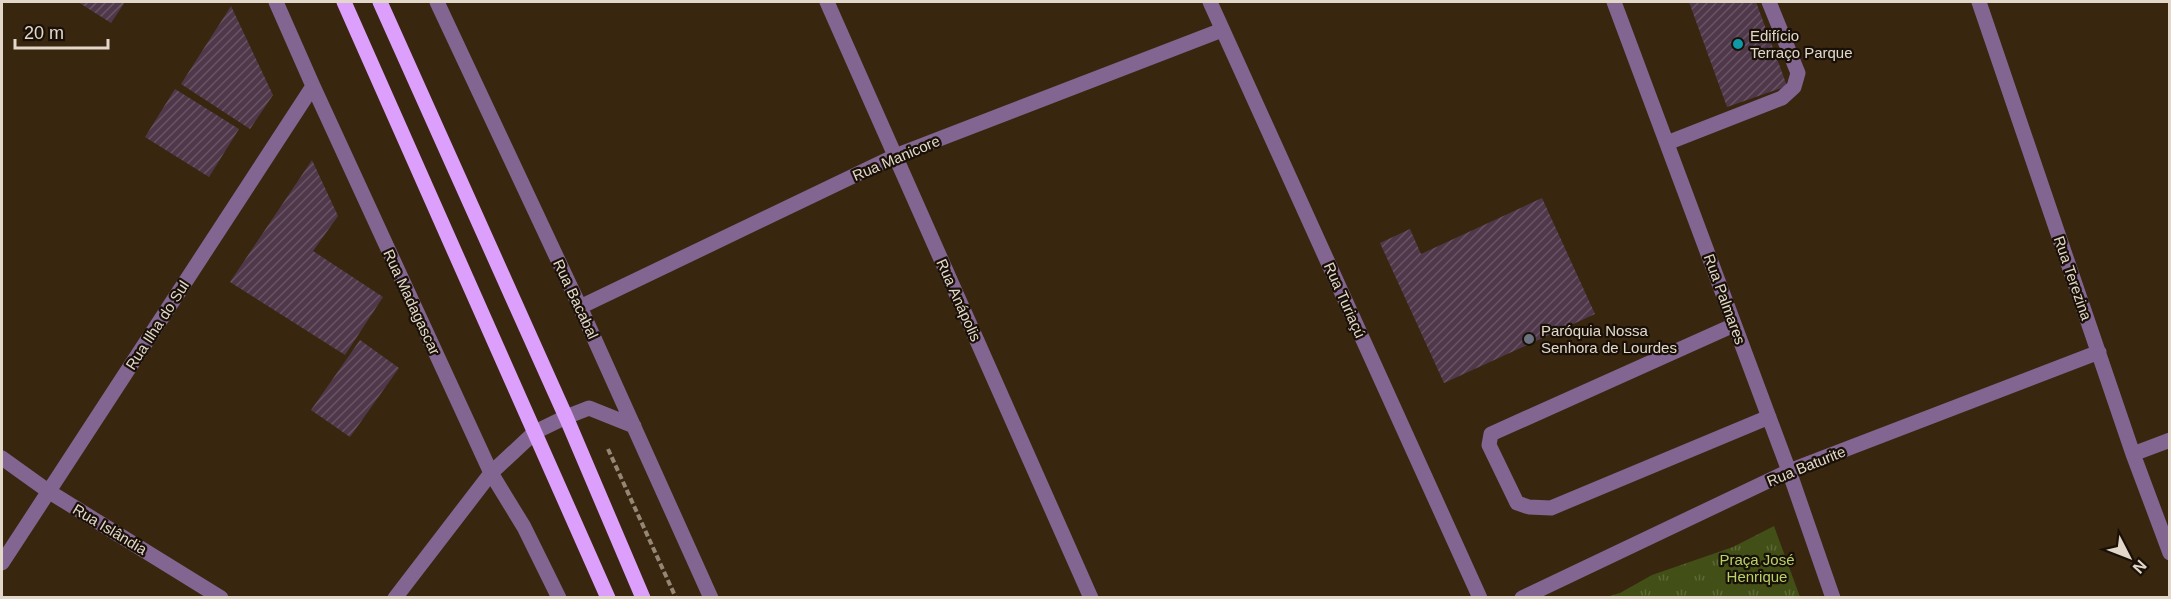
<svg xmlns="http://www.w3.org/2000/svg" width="2171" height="599" font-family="Helvetica,sans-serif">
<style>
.park{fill:url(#park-tufts)}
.building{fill:url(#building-hatch)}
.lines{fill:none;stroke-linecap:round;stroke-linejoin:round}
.path{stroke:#968675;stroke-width:4;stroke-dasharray:6 3;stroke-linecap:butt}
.minor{stroke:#836592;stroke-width:15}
.major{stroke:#dc9ffc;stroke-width:15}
.culture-dot{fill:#0f9aa8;stroke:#191107;stroke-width:2}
.worship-dot{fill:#6b7280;stroke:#191107;stroke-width:2}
.labels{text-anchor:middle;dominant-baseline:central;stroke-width:4.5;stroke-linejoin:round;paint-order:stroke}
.poi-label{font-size:15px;fill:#e3d7ca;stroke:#191107;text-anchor:start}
.street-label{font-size:15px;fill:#e3d7ca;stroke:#191107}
.park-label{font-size:15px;fill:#b7d368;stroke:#191107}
</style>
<defs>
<pattern id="park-tufts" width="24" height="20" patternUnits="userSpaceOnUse" patternTransform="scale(1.5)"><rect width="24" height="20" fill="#425017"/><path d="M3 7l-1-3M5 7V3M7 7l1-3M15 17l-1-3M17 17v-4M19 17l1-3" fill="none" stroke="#5d6837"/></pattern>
<pattern id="building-hatch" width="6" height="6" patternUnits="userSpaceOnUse" patternTransform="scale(1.5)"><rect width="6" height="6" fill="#50384b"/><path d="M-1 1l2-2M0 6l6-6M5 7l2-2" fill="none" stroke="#695464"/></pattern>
</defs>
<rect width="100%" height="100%" fill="#39260f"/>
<path class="park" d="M 1774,526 L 1800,597 L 1606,597 L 1620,593 L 1652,575 L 1733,547 Z"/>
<path class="building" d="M 78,2 L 125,2 L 111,23 Z
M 1689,2 L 1756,2 L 1787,86 L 1727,107 Z
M 231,6 L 273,95 L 250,129 L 181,84 Z
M 175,89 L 239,129 L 209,177 L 145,137 Z
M 312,160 L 338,216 L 313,251 L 383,297 L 345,355 L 230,282 Z
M 1542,198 L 1595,314 L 1444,383 L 1380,243 L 1410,229 L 1421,254 Z
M 360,340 L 399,368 L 350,437 L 311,410 Z"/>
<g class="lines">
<path class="path" d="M 608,449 L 676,598"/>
<path class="minor" d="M 276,2 L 313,86 L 491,473 L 524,527 L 559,598
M 437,2 L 580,307 L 711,598
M 827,2 L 1091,598
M 1210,2 L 1480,598
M 1614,2 L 1789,471 L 1833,598
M 1979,2 L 2133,454 L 2170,553
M 1667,143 L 1782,98 L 1794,87 L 1798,73 L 1769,2
M 580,307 L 895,156 L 1222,30
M 1734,325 L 1491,434 L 1489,445 L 1517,503 L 1529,507 L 1551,508 L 1769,417
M 2133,454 L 2170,440
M 2,458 L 48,491 L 221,598
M 2,563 L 313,86
M 395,598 L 491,473 L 535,432 L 566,417 L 589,408 L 634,426
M 1522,598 L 1789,471 L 2099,352"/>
<path class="major" d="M 344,2 L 608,598
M 380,2 L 566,417 L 643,598"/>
</g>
<circle class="culture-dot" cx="1738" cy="44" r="6"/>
<circle class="worship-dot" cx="1529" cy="339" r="6"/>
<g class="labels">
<g class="poi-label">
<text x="1750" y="35">Edifício<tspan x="1750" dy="17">Terraço Parque</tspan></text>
<text x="1541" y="330">Paróquia Nossa<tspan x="1541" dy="17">Senhora de Lourdes</tspan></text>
</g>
<g class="street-label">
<text transform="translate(896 158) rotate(-23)">Rua Manicore</text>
<text transform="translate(2073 278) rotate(71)">Rua Terezina</text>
<text transform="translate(576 299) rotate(65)">Rua Bacabal</text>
<text transform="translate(1725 299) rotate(70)">Rua Palmares</text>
<text transform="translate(959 300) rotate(66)">Rua Anápolis</text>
<text transform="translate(1345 300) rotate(66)">Rua Turiaçú</text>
<text transform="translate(412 302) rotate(65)">Rua Madagascar</text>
<text transform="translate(157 325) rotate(-57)">Rua Ilha do Sul</text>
<text transform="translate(1806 466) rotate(-22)">Rua Baturite</text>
<text transform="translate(110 529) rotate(31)">Rua Islândia</text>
</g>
<g class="park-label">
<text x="1757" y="559">Praça José<tspan x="1757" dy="17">Henrique</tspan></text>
</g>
</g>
<rect width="2171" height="599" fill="none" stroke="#e3d7ca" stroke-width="6"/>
<g transform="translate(2129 557) rotate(132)" stroke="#191107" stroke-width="4.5" paint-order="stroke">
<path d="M0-4.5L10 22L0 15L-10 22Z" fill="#e3d7ca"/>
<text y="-9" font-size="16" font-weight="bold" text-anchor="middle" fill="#e3d7ca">N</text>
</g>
<path d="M15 39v9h93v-9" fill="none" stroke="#e3d7ca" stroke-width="3"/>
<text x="24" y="39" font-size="18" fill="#e3d7ca" stroke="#191107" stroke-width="4.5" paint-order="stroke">20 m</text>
</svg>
